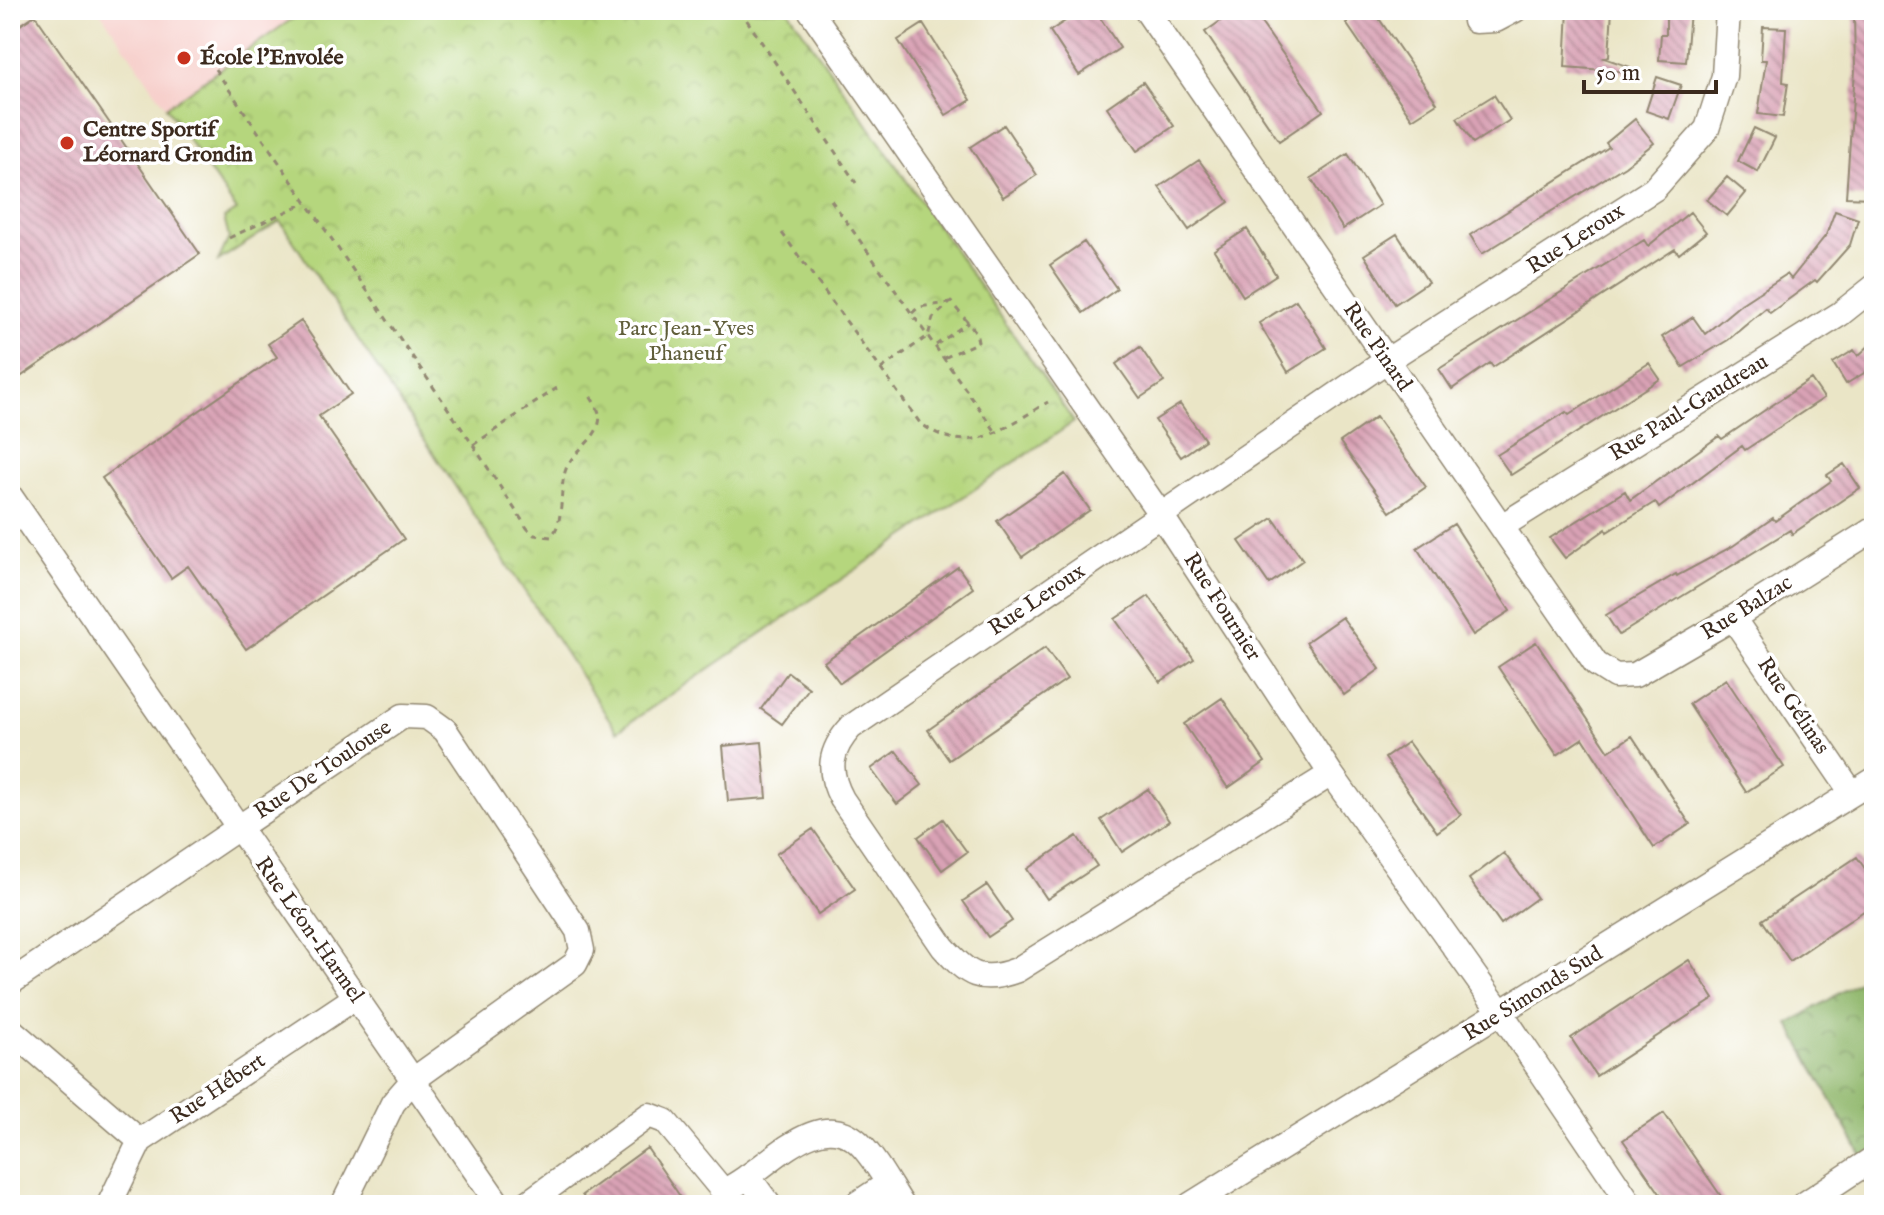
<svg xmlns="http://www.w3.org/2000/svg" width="1884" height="1215" font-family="'IM FELL English',serif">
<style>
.built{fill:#f7d0cc}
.forest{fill:url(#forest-crowns);stroke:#667045;stroke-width:2}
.park{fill:url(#park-crowns);stroke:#78804e;stroke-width:2}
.building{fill:url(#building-back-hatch)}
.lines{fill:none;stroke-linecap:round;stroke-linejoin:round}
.minor-casing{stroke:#928872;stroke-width:27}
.path{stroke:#928872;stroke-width:3;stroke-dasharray:6 6;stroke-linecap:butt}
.minor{stroke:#fff;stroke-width:24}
.poi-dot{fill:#c8321e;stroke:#fff;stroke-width:3}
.labels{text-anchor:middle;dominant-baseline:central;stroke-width:7;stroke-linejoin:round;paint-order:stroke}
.poi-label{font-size:22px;font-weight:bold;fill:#3b2a1e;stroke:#fff;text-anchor:start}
.street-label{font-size:22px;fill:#3b2a1e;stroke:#fff}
.park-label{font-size:22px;fill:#605e3a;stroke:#fff}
</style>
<defs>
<pattern id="forest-crowns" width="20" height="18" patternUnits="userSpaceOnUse" patternTransform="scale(2)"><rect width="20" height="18" fill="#90b76c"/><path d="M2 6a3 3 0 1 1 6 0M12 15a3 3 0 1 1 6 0" fill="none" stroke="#779558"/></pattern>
<pattern id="park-crowns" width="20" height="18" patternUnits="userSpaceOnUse" patternTransform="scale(2)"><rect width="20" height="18" fill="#b5d67d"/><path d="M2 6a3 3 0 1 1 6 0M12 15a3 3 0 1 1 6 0" fill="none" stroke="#9db86c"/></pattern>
<pattern id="building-back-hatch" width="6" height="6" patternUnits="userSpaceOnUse" patternTransform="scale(2)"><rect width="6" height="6" fill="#d9a2b5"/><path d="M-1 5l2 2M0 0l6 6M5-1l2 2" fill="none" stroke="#b18493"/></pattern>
</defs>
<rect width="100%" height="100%" fill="#fff"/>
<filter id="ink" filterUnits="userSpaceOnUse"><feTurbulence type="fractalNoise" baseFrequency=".0125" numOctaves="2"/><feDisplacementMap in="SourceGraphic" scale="16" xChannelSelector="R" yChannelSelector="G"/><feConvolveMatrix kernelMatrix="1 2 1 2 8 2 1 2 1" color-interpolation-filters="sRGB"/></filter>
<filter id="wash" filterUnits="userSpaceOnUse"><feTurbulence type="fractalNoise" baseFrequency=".006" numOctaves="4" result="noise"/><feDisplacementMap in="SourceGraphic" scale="32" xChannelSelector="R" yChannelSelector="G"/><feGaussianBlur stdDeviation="1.8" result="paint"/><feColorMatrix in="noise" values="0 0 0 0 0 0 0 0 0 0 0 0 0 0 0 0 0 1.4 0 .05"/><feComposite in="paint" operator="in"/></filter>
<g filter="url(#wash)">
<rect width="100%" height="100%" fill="#eae5c6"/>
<path class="built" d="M 99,10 L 306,10 L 166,107 Z"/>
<path class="forest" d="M 1874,972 L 1874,1178 L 1789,1024 Z"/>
<path class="park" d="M 305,10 L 788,10 L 1074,422 L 617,731 L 280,221 L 218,261 L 229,238 L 224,218 L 237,211 L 166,107 Z"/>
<g id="blocks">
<path class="building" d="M 1082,10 L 1095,10 L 1120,48 L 1079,75 L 1050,31 Z
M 1236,10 L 1252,10 L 1323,111 L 1279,141 L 1205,32 Z
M 1365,10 L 1373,10 L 1437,103 L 1412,119 L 1346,23 Z
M 1568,10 L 1612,10 L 1609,56 L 1604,58 L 1630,67 L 1630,72 L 1565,67 Z
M 1666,10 L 1690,10 L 1686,62 L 1659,60 L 1661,34 L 1666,34 Z
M 1854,13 L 1874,13 L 1871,198 L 1846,197 L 1855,70 Z
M 35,15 L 200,254 L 10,384 L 10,32 Z
M 923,24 L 971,100 L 946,115 L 898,40 Z
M 1763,27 L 1786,28 L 1783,82 L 1788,83 L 1783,117 L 1758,114 L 1766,60 L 1761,60 Z
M 1657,77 L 1681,85 L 1669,119 L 1646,111 Z
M 1143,82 L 1174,126 L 1137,151 L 1107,107 Z
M 1494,95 L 1510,120 L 1473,143 L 1457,118 Z
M 1635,119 L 1654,143 L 1625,166 L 1482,254 L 1470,235 L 1609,147 L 1606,143 Z
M 1004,125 L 1037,175 L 1003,197 L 970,147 Z
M 1754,128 L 1775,138 L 1758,172 L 1738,161 Z
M 1348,154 L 1380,205 L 1343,229 L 1311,178 Z
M 1199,160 L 1229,202 L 1189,230 L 1159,187 Z
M 1727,177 L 1746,193 L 1727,216 L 1707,200 Z
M 1835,211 L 1858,219 L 1850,245 L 1817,282 L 1815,280 L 1770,313 L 1766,308 L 1728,340 L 1683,367 L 1662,337 L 1693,317 L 1705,334 L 1741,304 L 1787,274 L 1791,279 L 1826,235 Z
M 1690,212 L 1706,232 L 1679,254 L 1675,249 L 1493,367 L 1490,363 L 1452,389 L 1439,369 L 1644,240 L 1648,246 Z
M 1247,229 L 1276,275 L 1243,296 L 1214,250 Z
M 1397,234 L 1428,282 L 1395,304 L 1364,255 Z
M 1084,242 L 1117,289 L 1083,313 L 1050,265 Z
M 1296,300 L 1326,348 L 1288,372 L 1259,323 Z
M 301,321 L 351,394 L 319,416 L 404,539 L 246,649 L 188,566 L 171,578 L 102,478 L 277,357 L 268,344 Z
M 1874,341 L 1874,367 L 1846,384 L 1833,363 L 1854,350 L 1858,356 Z
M 1140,347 L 1164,382 L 1140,398 L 1116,364 Z
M 1649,363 L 1660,379 L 1511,475 L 1497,455 L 1566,412 L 1569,415 Z
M 1811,379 L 1824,398 L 1745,450 L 1742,446 L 1659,508 L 1655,502 L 1607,532 L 1606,529 L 1565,558 L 1550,538 L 1625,491 L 1630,500 L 1719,436 L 1722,439 Z
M 1180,404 L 1205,440 L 1181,457 L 1155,420 Z
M 1376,417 L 1426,487 L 1390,512 L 1340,442 Z
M 1844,464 L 1860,488 L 1792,534 L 1790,530 L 1619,635 L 1606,615 L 1676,574 L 1677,576 L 1733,546 L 1773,518 L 1775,521 L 1831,481 L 1827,475 Z
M 1065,474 L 1090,510 L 1022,557 L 997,521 Z
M 1273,518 L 1303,560 L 1269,584 L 1239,541 Z
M 1454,524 L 1510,611 L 1473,635 L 1417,548 Z
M 958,567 L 973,588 L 840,683 L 824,662 Z
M 1149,596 L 1194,659 L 1160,682 L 1115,619 Z
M 1342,617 L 1380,669 L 1344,695 L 1306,642 Z
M 1536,642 L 1609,751 L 1632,736 L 1690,824 L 1654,848 L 1583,738 L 1557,755 L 1498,667 Z
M 1045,648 L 1067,679 L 949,760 L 928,730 Z
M 788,672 L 809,688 L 782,724 L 761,709 Z
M 1726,679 L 1784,767 L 1746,792 L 1689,704 Z
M 1222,698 L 1265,762 L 1228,788 L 1184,724 Z
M 762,742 L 767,798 L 728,801 L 723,746 Z
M 1408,742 L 1461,815 L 1437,832 L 1385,758 Z
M 896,751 L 922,785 L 897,804 L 871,769 Z
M 1148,789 L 1169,821 L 1122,852 L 1101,820 Z
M 943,819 L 967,852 L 942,870 L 918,837 Z
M 813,829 L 855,889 L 818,914 L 776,854 Z
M 1077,836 L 1097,866 L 1047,899 L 1027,869 Z
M 1504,853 L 1537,898 L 1501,924 L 1469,879 Z
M 1857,857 L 1874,882 L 1874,904 L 1790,961 L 1762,920 Z
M 987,885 L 1012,921 L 988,937 L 963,901 Z
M 1689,960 L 1714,999 L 1596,1076 L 1571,1038 Z
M 1664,1113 L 1727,1205 L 1668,1205 L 1623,1140 Z
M 647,1148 L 686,1205 L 589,1205 L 582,1195 Z"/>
</g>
</g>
<g filter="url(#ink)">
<use href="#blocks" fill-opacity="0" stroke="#928872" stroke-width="2"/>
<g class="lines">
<g class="minor-casing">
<path id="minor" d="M 810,10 L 1161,515 L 1331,774 L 1502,1014 L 1631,1205
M 1146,10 L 1596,664 L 1615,676 L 1635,675 L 1733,618 L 1874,529
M 1475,21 L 1496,20 L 1515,10
M 10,496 L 499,1205
M 1502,526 L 1840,314 L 1874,287
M 1733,618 L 1852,793
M 1331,774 L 1017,970 C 980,984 968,975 943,947 L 842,799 C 827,771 829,751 851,727 L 1386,361 L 1654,189 L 1707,129 L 1724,76 L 1728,10
M 10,983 L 403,716 L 427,717 L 445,730 L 578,931 L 582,950 L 575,964 L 413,1080 L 393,1103 L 343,1205
M 10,1029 L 140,1141
M 748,1176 L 769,1205
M 109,1205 L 140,1141 L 356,997
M 525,1205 L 649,1115 L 665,1121 L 723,1191 C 763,1176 815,1102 859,1143 C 876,1160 889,1185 902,1205
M 855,1205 L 887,1184
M 1190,1205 L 1874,780
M 1803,1205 L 1874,1158"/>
</g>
<path class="path" d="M 740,10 L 856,183
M 215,69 L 473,445 L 557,388
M 831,200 L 996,432
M 782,233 L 920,423 C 970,460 1003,428 1048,402
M 229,238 L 307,202
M 912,313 L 919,307 L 949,303
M 936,345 L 969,322
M 881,369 L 928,336 L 933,318 L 951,302 L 976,332 L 978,342 L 944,358
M 473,445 L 527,528 L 534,535 L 551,537 C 566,519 558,490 566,469 C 573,451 595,441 599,423 C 602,412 594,403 589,394"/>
<use href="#minor" class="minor"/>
</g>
</g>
<g class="poi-dot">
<circle cx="184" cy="58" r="8"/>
<circle cx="67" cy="143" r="8"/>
</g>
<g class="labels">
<g class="poi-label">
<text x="200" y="58">École l'Envolée</text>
<text x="83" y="130">Centre Sportif<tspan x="83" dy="25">Léornard Grondin</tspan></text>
</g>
<g class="street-label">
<text transform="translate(1576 239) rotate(-33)">Rue Leroux</text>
<text transform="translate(1377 347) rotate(55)">Rue Pinard</text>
<text transform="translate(1689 408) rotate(-32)">Rue Paul-Gaudreau</text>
<text transform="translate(1037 600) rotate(-34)">Rue Leroux</text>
<text transform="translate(1222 607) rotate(57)">Rue Fournier</text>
<text transform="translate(1747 608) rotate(-32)">Rue Balzac</text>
<text transform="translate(1793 706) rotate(56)">Rue Gélinas</text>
<text transform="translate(323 770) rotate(-34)">Rue De Toulouse</text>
<text transform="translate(309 930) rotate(55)">Rue Léon-Harmel</text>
<text transform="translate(1533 994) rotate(-32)">Rue Simonds Sud</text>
<text transform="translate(218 1089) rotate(-34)">Rue Hébert</text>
</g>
<g class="park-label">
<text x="686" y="329">Parc Jean-Yves<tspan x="686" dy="25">Phaneuf</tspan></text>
</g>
</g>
<rect width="1884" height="1215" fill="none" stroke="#fff" stroke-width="40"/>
<path d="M1584 80v12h132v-12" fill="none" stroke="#3b2a1e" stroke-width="4"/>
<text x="1596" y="80" font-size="24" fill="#3b2a1e" stroke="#ffffff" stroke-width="6" paint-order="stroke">50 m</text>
</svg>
